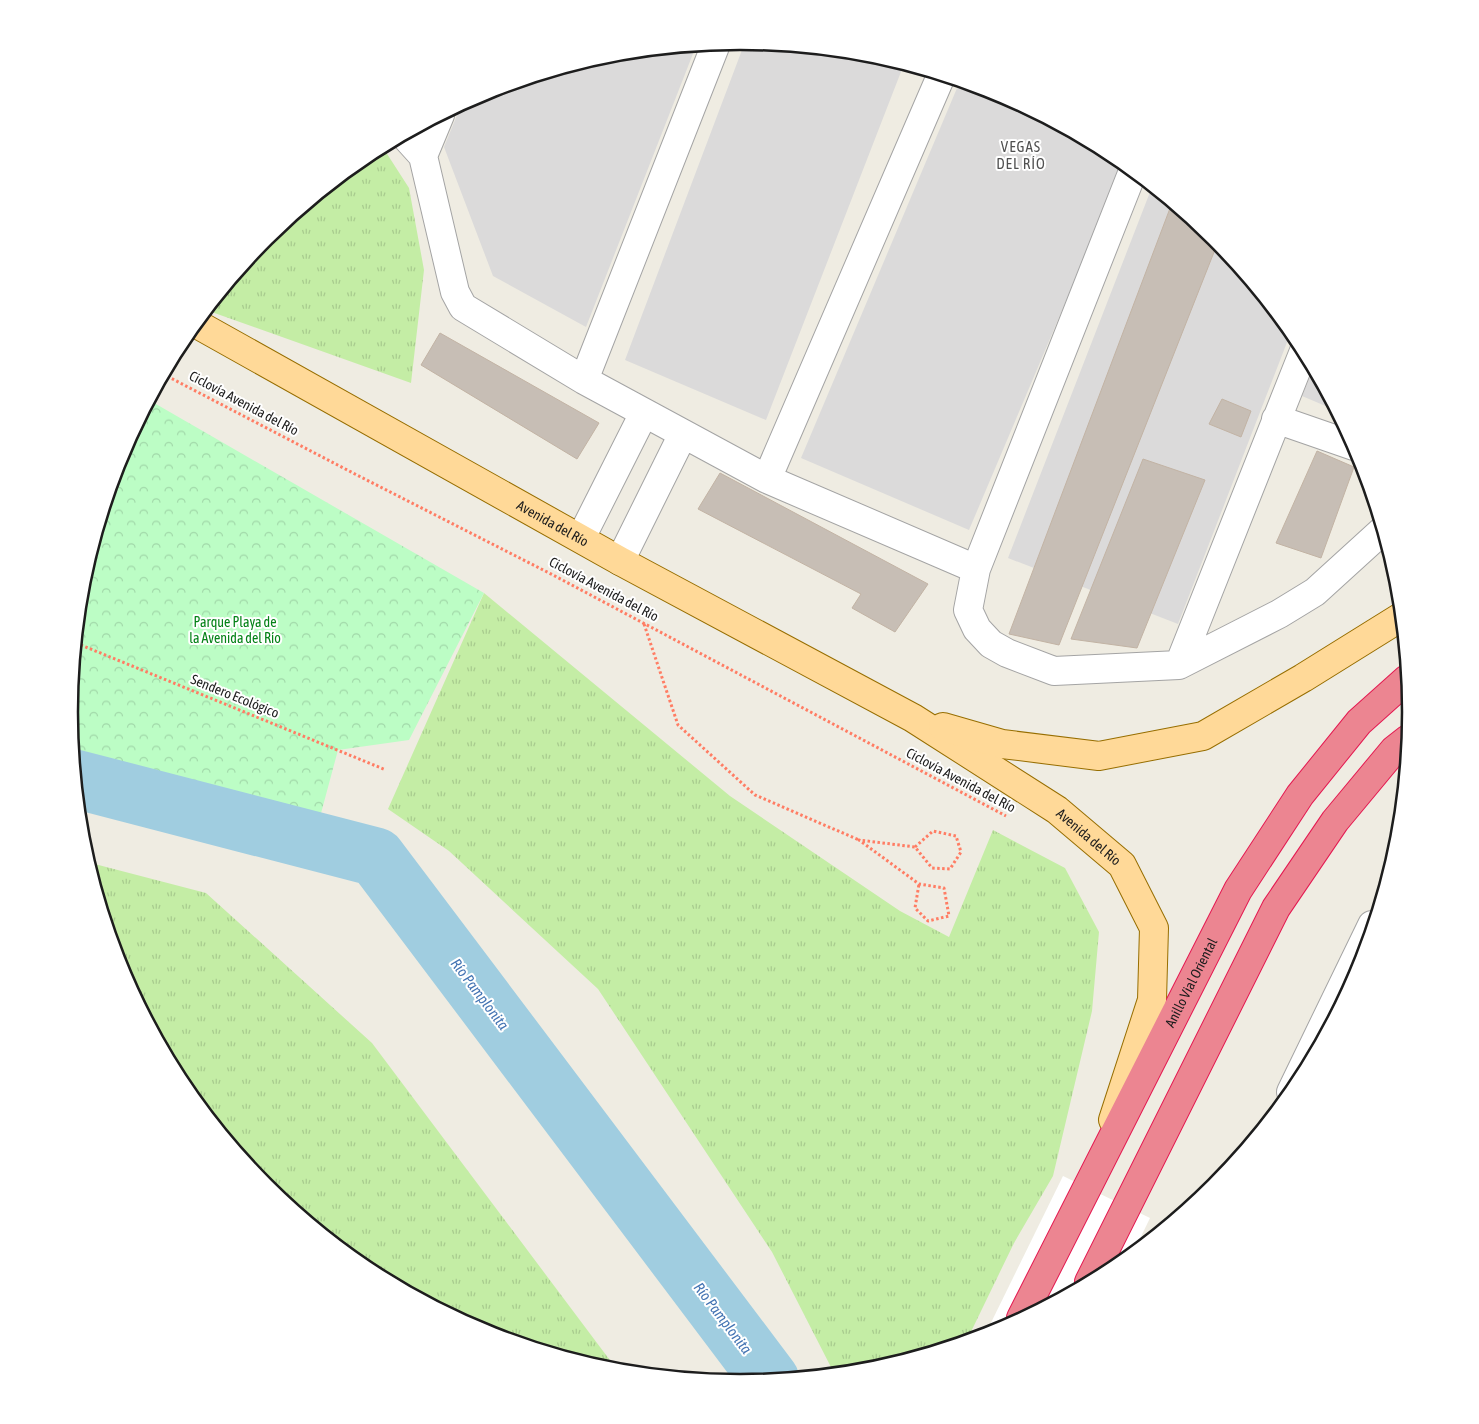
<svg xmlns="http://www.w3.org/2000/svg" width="1479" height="1424" font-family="'Asap Condensed',sans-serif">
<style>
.residential{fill:#dbdada}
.grass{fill:url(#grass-tufts)}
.park{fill:url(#park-crowns)}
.pier{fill:#fff}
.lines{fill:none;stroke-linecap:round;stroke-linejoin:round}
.river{stroke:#a0cde0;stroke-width:59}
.building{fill:#c7beb5;stroke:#c2b3a4}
.minor-casing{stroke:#a4a4a4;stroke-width:30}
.major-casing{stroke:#976e00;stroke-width:30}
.highway-casing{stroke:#e41951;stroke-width:30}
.path{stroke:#ff7d64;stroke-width:3;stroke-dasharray:2.5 2.5;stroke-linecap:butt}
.minor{stroke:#fff;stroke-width:28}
.major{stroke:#ffd998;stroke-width:28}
.highway{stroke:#ec8591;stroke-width:28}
.labels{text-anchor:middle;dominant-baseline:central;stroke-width:4;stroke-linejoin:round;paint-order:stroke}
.street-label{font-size:14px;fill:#1d1d1d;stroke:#fff}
.park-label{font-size:14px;fill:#048217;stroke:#fff}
.neighbourhood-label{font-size:15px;letter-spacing:1px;fill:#505050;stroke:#fff}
.water-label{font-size:15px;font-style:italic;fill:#4474b3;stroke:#fff}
.rim{fill:none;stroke:#1d1d1d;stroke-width:2.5}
</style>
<defs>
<pattern id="grass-tufts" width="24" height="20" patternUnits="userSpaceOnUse" patternTransform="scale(1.25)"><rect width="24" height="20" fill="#c4eda5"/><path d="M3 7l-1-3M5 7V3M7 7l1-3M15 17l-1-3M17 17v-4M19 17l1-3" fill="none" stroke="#a8cb8e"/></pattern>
<pattern id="park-crowns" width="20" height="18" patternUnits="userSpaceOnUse" patternTransform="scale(1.25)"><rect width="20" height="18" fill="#bcfdc5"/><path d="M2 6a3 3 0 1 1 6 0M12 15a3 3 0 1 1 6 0" fill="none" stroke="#a1d8a9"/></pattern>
</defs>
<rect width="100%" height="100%" fill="#efece2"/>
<path class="residential" d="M 745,42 L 871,54 L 904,64 L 766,420 L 625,360 Z
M 696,46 L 586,327 L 493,276 L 444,147 L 462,103 L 483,92 L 609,54 Z
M 960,81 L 996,92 L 1112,154 L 1124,164 L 969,530 L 801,458 Z
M 1152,187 L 1214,238 L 1291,332 L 1178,624 L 1008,558 Z
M 1313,369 L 1335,410 L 1302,396 Z"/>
<path class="grass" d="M 382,146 L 409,188 L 424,270 L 411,383 L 206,310 L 265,238 L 367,154 Z
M 484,593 L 730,796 L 900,911 L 949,937 L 993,830 L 1065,868 L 1099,932 L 1092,1011 L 1053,1176 L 1014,1243 L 967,1340 L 870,1370 L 834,1373 L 772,1252 L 598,989 L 449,851 L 388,809 Z
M 87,862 L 206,893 L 372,1043 L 618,1371 L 608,1370 L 483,1332 L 367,1270 L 265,1186 L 182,1084 L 120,968 Z"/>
<path class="park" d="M 149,400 L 484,593 L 409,740 L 338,750 L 320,817 L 72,748 L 69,712 L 82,581 L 120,455 Z"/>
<path class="pier" d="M 1063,1176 L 1150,1218 L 1133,1253 L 1112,1270 L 996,1332 L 985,1335 Z"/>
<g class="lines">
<path class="river" d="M 75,779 L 376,857 L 770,1380"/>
</g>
<path class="building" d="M 1172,203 L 1218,242 L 1059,645 L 1009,634 Z
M 440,333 L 599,423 L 577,459 L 421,365 Z
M 1222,399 L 1251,411 L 1241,437 L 1209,424 Z
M 1317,451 L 1354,467 L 1321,558 L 1276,543 Z
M 1143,459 L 1205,480 L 1137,648 L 1071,639 Z
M 720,473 L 928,584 L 895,632 L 852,608 L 861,594 L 698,509 Z"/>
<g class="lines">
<g class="minor-casing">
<path id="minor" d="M 404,135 L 423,156 L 455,292 L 463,307 L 584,380 L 767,479 L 976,569 L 968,610 L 977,629 L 991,644 L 1007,653 L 1054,671 L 1179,665 L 1279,614 L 1315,592 L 1382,531
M 423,156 L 440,115
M 584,380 L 716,44
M 1276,419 L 1354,446
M 767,479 L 941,76
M 581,538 L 644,413
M 620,561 L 683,434
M 976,569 L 1133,171
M 1179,665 L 1304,351
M 1291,1092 L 1372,925"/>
</g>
<g class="major-casing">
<g id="major">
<path id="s1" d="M 195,323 L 620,561 L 913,718 L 1057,810 L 1122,865 L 1154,928 L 1152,1000 L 1113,1120"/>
<path d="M 943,727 L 1002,744 L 1099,756 L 1203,736 L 1303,678 L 1401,617"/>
</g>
</g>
<g class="highway-casing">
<g id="highway">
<path d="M 1089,1282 L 1276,908 L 1335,821 L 1394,750 L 1408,739"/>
<path id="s2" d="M 1021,1318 L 1238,890 L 1300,795 L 1359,722 L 1407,679"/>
</g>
</g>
<path class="path" d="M 163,374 L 353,473 L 553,575 L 1006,816
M 644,624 L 678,725 L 755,795 L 859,840
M 76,643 L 386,770
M 915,847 L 933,831 L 956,836 L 961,852 L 950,869 L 932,868 L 915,847 L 859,840 L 919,884 L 944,888 L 949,916 L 928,921 L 915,908 L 919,884"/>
<use href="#minor" class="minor"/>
<use href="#major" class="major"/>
<use href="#highway" class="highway"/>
</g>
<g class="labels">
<g class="street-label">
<text transform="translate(244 403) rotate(28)">Ciclovía Avenida del Río</text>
<text stroke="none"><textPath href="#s1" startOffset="410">Avenida del Río</textPath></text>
<text transform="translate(604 589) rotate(28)">Ciclovía Avenida del Río</text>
<text transform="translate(235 696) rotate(22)">Sendero Ecológico</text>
<text transform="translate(961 780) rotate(28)">Ciclovía Avenida del Río</text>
<text stroke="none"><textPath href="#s1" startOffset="1032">Avenida del Río</textPath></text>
<text stroke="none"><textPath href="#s2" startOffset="376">Anillo Vial Oriental</textPath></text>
</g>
<g class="park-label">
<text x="235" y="622">Parque Playa de<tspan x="235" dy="16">la Avenida del Río</tspan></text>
</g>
<g class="neighbourhood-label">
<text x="1021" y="146">VEGAS<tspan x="1021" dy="17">DEL RÍO</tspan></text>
</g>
<g class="water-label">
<text transform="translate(480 994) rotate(53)">Río Pamplonita</text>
<text transform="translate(723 1318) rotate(53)">Río Pamplonita</text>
</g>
</g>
<path d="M0 0H1479V1424H0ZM78 712a662 662 0 1 1 1324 0a662 662 0 1 1-1324 0Z" fill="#fff" fill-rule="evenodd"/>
<path class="rim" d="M78 712a662 662 0 1 1 1324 0a662 662 0 1 1-1324 0Z"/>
</svg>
